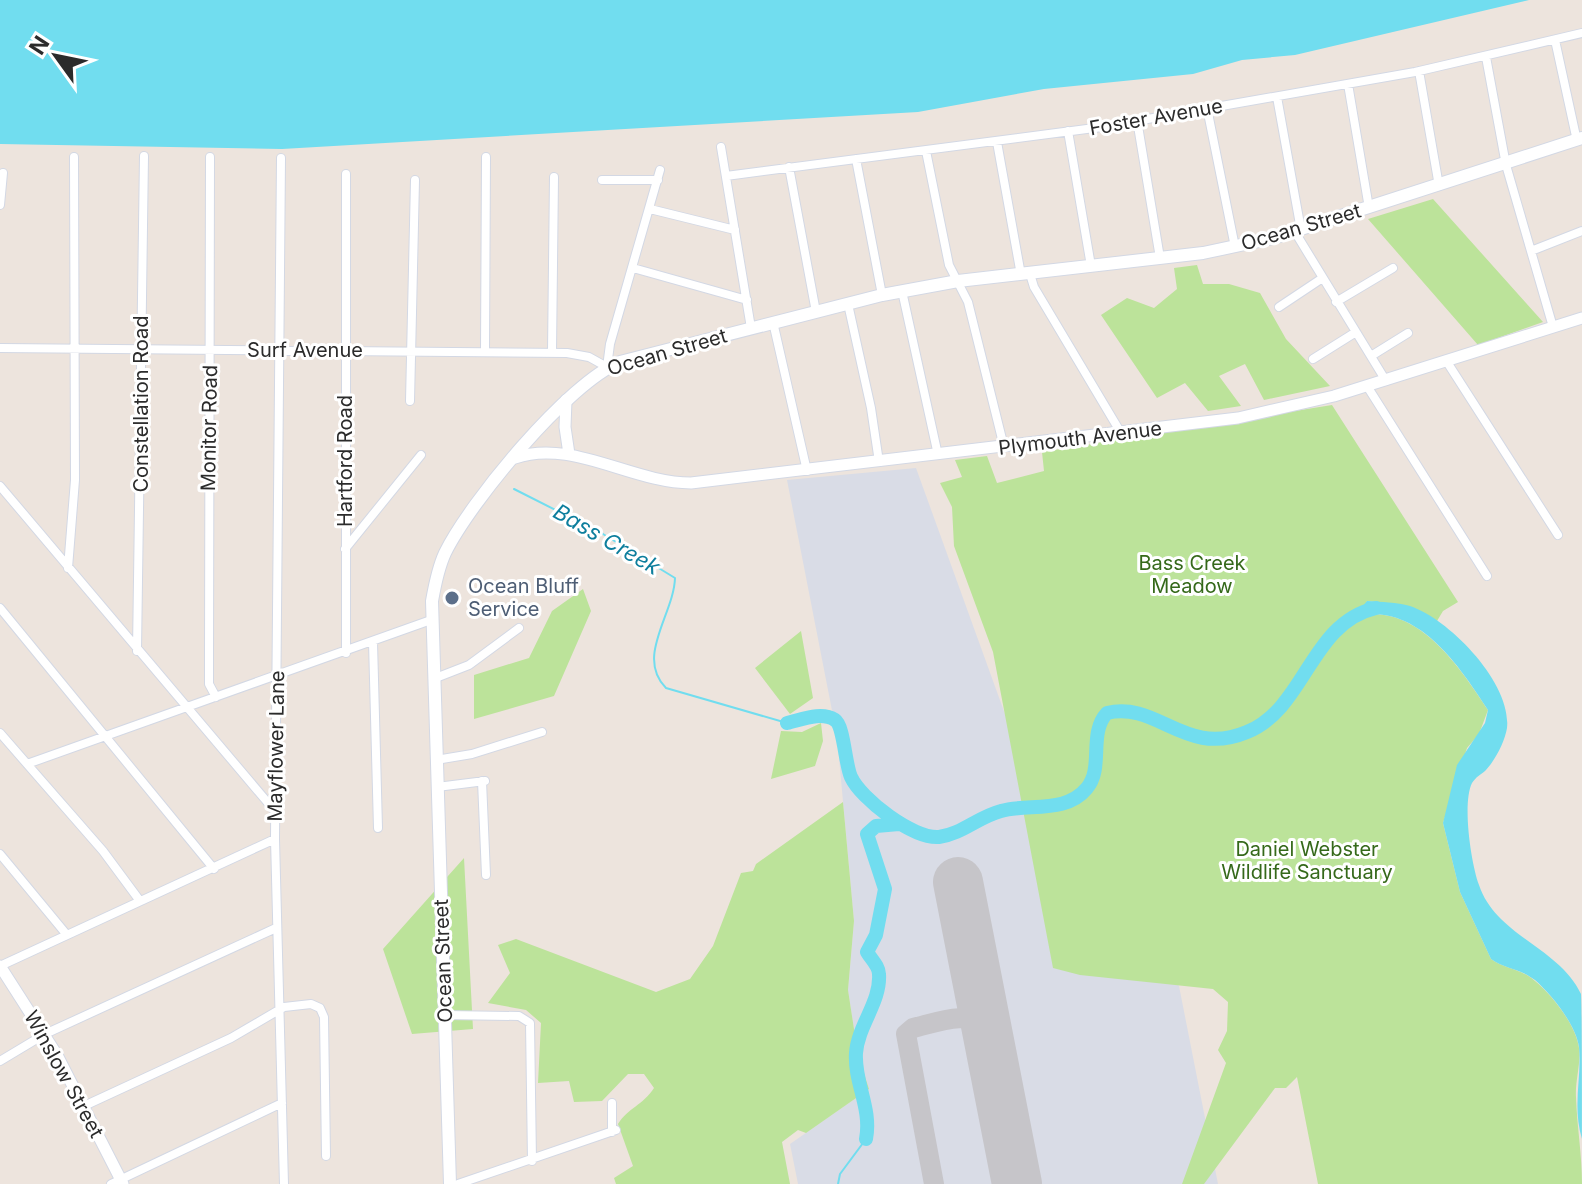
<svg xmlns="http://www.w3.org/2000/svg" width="1582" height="1184" font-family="Inter,sans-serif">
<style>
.airport{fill:#d9dce6}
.green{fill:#bce39a}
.water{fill:#71ddef}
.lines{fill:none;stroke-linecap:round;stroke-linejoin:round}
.stream{stroke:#71ddef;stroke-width:2}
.river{stroke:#71ddef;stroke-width:14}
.taxiway{stroke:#c6c5c9;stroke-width:20}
.runway{stroke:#c6c5c9;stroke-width:50}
.minor-casing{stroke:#d3d8e4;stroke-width:10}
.tertiary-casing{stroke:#d3d8e4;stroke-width:13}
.secondary-casing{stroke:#d3d8e4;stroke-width:14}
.minor{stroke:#fff;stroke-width:8}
.tertiary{stroke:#fff;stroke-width:11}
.secondary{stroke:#fff;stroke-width:12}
.service-dot{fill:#5c6f8a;stroke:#fff;stroke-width:3}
.labels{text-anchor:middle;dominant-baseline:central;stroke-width:6;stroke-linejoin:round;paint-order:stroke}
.street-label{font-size:20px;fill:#2b2b2b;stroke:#fff}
.park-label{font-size:20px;fill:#35691a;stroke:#fff}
.service-label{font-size:20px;fill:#4e5e75;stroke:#fff;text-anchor:start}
.water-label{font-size:22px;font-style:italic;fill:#0d7e9d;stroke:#fff}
</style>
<rect width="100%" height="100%" fill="#ede4dd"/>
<path class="airport" d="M 916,468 L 1043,819 L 1179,986 L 1218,1184 L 798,1184 L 790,1144 L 869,1089 L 858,1055 L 848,990 L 854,921 L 837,736 L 787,480 Z"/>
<path class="green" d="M 1433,199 L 1543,322 L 1478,345 L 1368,219 Z
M 1197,265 L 1203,284 L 1229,284 L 1260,293 L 1286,339 L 1330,386 L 1264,400 L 1245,364 L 1219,376 L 1241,406 L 1208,411 L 1185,383 L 1157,398 L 1101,315 L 1127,298 L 1154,308 L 1177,289 L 1174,268 Z
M 1332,405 L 1458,602 L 1443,611 L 1437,621 C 1414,608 1394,603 1367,601 L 1361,615 C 1420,606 1460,668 1488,710 L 1479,734 L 1467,748 L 1443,823 L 1460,892 L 1491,959 C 1505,969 1522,969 1535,981 C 1552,995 1576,1025 1579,1048 C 1581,1064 1575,1081 1576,1097 C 1577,1127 1582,1154 1582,1184 L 1318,1184 L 1297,1077 L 1286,1088 L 1275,1088 L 1204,1184 L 1182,1184 L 1226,1063 L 1218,1050 L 1227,1031 L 1228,1002 L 1213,989 L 1080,975 L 1053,968 L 993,652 L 954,546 L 952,507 L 940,483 L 962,477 L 955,460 L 987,456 L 997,483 L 1044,471 L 1042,452 Z
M 583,589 L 591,611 L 554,696 L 474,719 L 474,675 L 529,658 L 552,611 Z
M 801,631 L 813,698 L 790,714 L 755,668 Z
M 821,723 L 823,741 L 815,766 L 771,779 L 781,731 L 802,732 Z
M 843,802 L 854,921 L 848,990 L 858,1055 L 869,1089 L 806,1133 L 798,1130 L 782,1142 L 790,1184 L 616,1184 L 614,1178 L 633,1166 L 618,1124 C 628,1108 643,1105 654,1088 L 644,1074 L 628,1074 L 602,1101 L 574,1102 L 569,1081 L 538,1083 L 541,1023 L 526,1010 L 488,1003 L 510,973 L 498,945 L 516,939 L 656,992 L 690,979 L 713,946 L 741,873 L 753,871 L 756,864 Z
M 464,858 L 473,1029 L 412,1034 L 383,949 Z"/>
<path class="water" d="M 0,0 L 1529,0 L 1295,55 L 1242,60 L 1193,74 L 1044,89 L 918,112 L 282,149 L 0,144 Z
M 1367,601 C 1381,602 1397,602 1410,606 C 1449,619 1512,683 1507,728 C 1505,741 1495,761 1485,771 C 1480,775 1476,777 1472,783 C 1462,803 1471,863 1479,885 C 1496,936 1559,947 1581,994 C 1582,1007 1582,1116 1582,1139 C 1572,1105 1582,1078 1579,1047 C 1576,1025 1552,995 1535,980 C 1521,969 1505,969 1491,959 L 1460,892 L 1443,823 L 1457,765 L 1485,723 L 1488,710 C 1460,667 1420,606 1361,615 L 1362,607 Z"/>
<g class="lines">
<path class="stream" d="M 514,489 L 603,534 L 675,578 C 674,614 635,657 666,688 L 787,723
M 838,1184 L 840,1174 L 866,1139"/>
<path class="river" d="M 787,723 C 801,720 821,711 835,720 C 844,726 845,764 851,777 C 861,799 913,839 939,837 C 962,834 978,817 1001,811 C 1029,803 1066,814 1087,788 C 1104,768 1088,733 1107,713 C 1158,701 1185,758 1247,732 C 1306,708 1310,623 1376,608
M 866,1139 C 872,1108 854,1083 856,1053 C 858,1025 881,1002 879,974 C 879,966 871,959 867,952 L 876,935 L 885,889 L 867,834 L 876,826 L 899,824"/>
<path class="taxiway" d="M 934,1184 L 906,1034 L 913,1028 C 935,1023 971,1008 987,1029"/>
<path class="runway" d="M 958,882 L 1017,1184"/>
<g class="minor-casing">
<path id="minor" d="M 1555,40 L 1577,141
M 1486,57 L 1506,165 L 1553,327
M 1419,71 L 1439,186
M 1348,84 L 1369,208
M 1277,97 L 1301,230
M 1207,108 L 1235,247
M 1137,120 L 1160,258
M 1068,131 L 1091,266
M 997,142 L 1021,275
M 721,147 L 751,328
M 926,151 L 949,265 L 968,302 L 1004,447
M 210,157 L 209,661 L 209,684 L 216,697
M 856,159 L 882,295
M 789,167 L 816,312
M 726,176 L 1102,127 L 1415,72 L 1582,33
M 602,180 L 658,180
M 0,205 L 3,173
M 650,209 L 735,230
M 1295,232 L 1386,381
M 1531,251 L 1582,231
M 633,268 L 747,300
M 1030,274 L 1034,287 L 1121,433
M 902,291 L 938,455
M 1336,302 L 1393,268
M 848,304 L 871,408 L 879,462
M 1279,307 L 1321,279
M 773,322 L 807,471
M 0,348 L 567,353 L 589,357 L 607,367 L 610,344 L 660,170
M 485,352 L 486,157
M 552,352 L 554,177
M 1371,356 L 1408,333
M 1313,359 L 1356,332
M 1447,362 L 1558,535
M 1367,386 L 1487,576
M 410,401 L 415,180
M 0,486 L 274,810
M 345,549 L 421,455
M 68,568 L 75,480 L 74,157
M 0,608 L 214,869
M 373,642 L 378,828
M 137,651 L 144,156
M 346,653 L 346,174
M 433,679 L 469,665 L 519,628
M 0,733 L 103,851 L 140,901
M 436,760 L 472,754 L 542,732
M 27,764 L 431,620
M 482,781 L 486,875
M 437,787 L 485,781
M 275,839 L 284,1184
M 0,854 L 67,935
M 0,966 L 275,839 L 281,158
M 445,1015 L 519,1016 L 530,1023 L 532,1161
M 0,1061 L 45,1034 L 276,928
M 612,1103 L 612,1132
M 84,1106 L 231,1038 L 284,1007 L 311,1004 L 320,1008 L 324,1017 L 326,1156
M 111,1184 L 282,1103
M 458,1184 L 616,1130"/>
</g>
<g class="tertiary-casing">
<path id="tertiary" d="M 566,400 L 565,427 L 569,454
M 515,458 C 571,438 632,483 691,483 L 1238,418 L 1334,396 L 1582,318
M 0,966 L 57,1055 L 123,1184"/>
</g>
<g class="secondary-casing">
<path id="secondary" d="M 450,1184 L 432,601 C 435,584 438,568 445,553 C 470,502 568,383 620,362 L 882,295 L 958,281 L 1203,253 L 1273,238 L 1582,138"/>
</g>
<use href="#minor" class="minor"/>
<use href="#tertiary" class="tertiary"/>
<use href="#secondary" class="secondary"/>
</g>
<circle class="service-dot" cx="452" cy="598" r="8"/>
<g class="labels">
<g class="street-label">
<text transform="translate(1156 117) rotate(-10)">Foster Avenue</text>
<text transform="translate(1301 227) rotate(-16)">Ocean Street</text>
<text x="305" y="350">Surf Avenue</text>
<text transform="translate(667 352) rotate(-16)">Ocean Street</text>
<text transform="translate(141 404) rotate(-90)">Constellation Road</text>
<text transform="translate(209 428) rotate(-89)">Monitor Road</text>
<text transform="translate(1080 438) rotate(-7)">Plymouth Avenue</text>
<text transform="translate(345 461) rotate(-90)">Hartford Road</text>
<text transform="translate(276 746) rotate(-89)">Mayflower Lane</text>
<text transform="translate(443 961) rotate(-92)">Ocean Street</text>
<text transform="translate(64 1074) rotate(61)">Winslow Street</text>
</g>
<g class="park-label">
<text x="1192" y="563">Bass Creek<tspan x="1192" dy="23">Meadow</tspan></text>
<text x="1307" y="849">Daniel Webster<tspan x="1307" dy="23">Wildlife Sanctuary</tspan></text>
</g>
<g class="service-label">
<text x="468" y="586">Ocean Bluff<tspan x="468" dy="23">Service</tspan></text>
</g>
<g class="water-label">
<text transform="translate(607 539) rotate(30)">Bass Creek</text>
</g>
</g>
<g transform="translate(56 56) rotate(303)" stroke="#ffffff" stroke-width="6" paint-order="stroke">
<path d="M0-6L14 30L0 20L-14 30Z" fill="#2b2b2b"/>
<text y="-12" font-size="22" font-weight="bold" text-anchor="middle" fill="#2b2b2b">N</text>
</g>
</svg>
